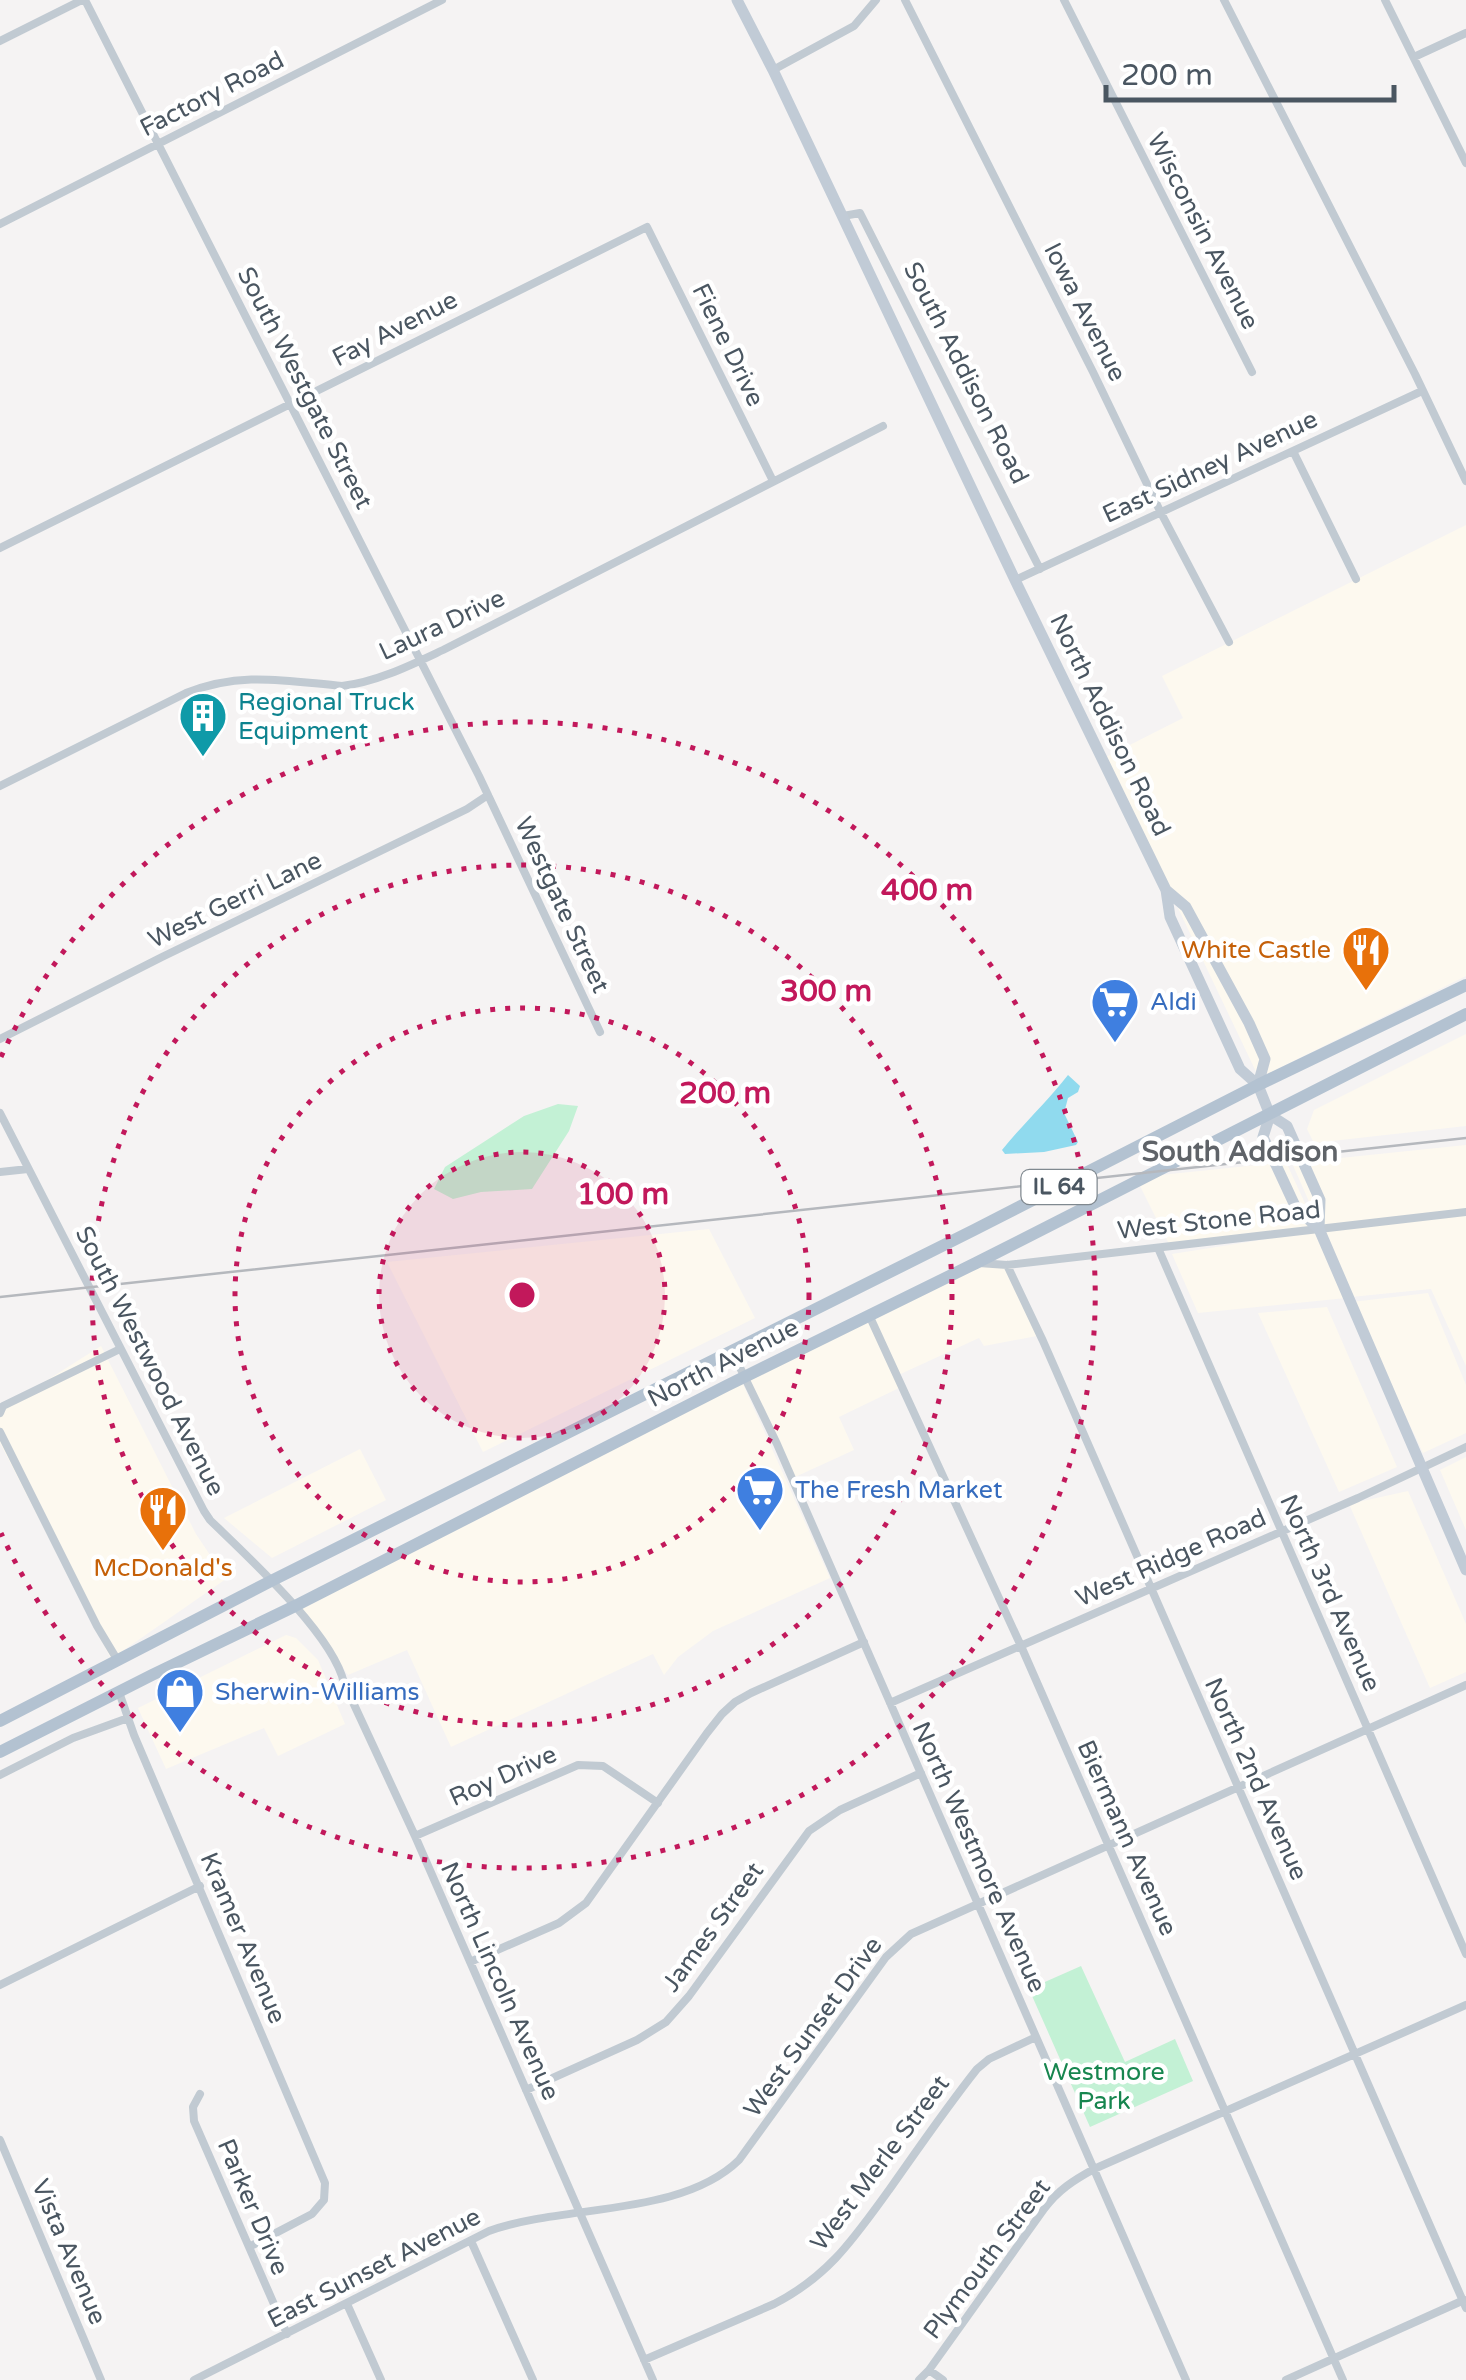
<svg xmlns="http://www.w3.org/2000/svg" width="1466" height="2380" font-family="'Varela Round',sans-serif">
<style>
.commercial{fill:#fdf9ef}
.green{fill:#c3f1d5}
.water{fill:#90daee}
.lines{fill:none;stroke-linecap:round;stroke-linejoin:round}
.street{stroke:#c1cad2;stroke-width:8}
.secondary{stroke:#c1cbd6;stroke-width:11}
.primary{stroke:#b3c2d1;stroke-width:12}
.rail{stroke:#b5b8bd;stroke-width:2.5}
.ring{fill:none;stroke:#c2185b;stroke-width:5;stroke-dasharray:5 10}
.labels{text-anchor:middle;dominant-baseline:central;stroke-width:9;stroke-linejoin:round;paint-order:stroke}
.shield{fill:#fff;stroke:#808990;stroke-width:2.5}
.shield-label{font-size:22px;font-weight:bold;fill:#4a5661}
.street-label{font-size:25px;fill:#4a5661;stroke:#fff}
.culture-label{font-size:25px;fill:#0d838f;stroke:#fff;text-anchor:start}
.food-label{font-size:25px;fill:#c56008;stroke:#fff;text-anchor:end}
.shop-label{font-size:25px;fill:#366cbe;stroke:#fff;text-anchor:start}
.park-label{font-size:25px;fill:#17864f;stroke:#fff}
.neighbourhood-label{font-size:28px;font-weight:bold;fill:#5f6368;stroke:#fff}
.centre{fill:#c2185b;stroke:#fff;stroke-width:5}
.ring-label{font-size:30px;text-anchor:middle;font-weight:bold;fill:#c2185b;stroke:#fff;stroke-width:9;stroke-linejoin:round;paint-order:stroke}
</style>
<rect width="100%" height="100%" fill="#f5f3f3"/>
<path class="commercial" d="M 1466,525 L 1466,976 L 1259,1078 L 1106,757 L 1183,718 L 1162,676 Z
M 1466,1034 L 1466,1126 L 1314,1143 L 1307,1129 L 1314,1110 Z
M 1466,1145 L 1466,1366 L 1431,1289 L 1351,1297 L 1292,1163 Z
M 1286,1162 L 1316,1227 L 1169,1244 L 1138,1182 L 1151,1176 Z
M 709,1229 L 755,1318 L 483,1452 L 387,1262 Z
M 1317,1231 L 1346,1298 L 1198,1313 L 1172,1254 Z
M 975,1267 L 1011,1267 L 1042,1335 L 984,1346 L 979,1338 L 894,1377 L 899,1388 L 839,1417 L 854,1450 L 795,1477 L 748,1379 Z
M 1428,1293 L 1466,1385 L 1466,1433 L 1423,1453 L 1352,1302 Z
M 1327,1307 L 1397,1467 L 1339,1492 L 1258,1313 Z
M 101,1346 L 196,1534 L 226,1579 L 111,1659 L 0,1443 L 0,1410 Z
M 742,1382 L 830,1578 L 713,1631 L 678,1657 L 664,1675 L 653,1654 L 451,1747 L 407,1650 L 348,1675 L 300,1608 Z
M 360,1449 L 386,1500 L 272,1558 L 224,1518 Z
M 1466,1457 L 1466,1530 L 1440,1470 Z
M 1408,1491 L 1466,1624 L 1466,1672 L 1430,1688 L 1349,1504 Z
M 286,1635 L 296,1638 L 318,1660 L 345,1724 L 278,1756 L 264,1728 L 166,1769 L 138,1708 Z"/>
<path class="green" d="M 558,1104 L 578,1106 L 569,1131 L 532,1189 L 481,1192 L 453,1199 L 434,1189 L 445,1167 L 524,1116 Z
M 1081,1966 L 1125,2062 L 1175,2039 L 1193,2081 L 1090,2127 L 1029,1989 Z"/>
<path class="water" d="M 1068,1075 L 1080,1086 L 1078,1092 L 1068,1098 L 1064,1113 L 1078,1142 L 1076,1145 L 1044,1152 L 1005,1154 L 1002,1150 C 1023,1124 1047,1102 1068,1075 Z"/>
<g class="lines">
<path class="street" d="M 85,0 L 479,776 L 600,1032
M 905,0 L 1093,372 L 1160,511 L 1229,642
M 1064,0 L 1252,372
M 1224,0 L 1415,374 L 1466,481
M 1385,0 L 1466,163
M 0,41 L 82,0
M 1414,57 L 1466,33
M 773,70 L 854,26 L 876,0
M 843,216 L 860,213 L 1040,569
M 0,224 L 442,0
M 1293,451 L 1356,579
M 0,548 L 647,227 L 773,481
M 1015,580 L 1422,391
M 0,786 L 186,693 C 241,671 285,681 342,686 C 377,682 411,665 443,650 L 883,426
M 0,1039 L 162,957 L 467,809 L 488,795
M 0,1113 L 204,1511 L 210,1520 C 247,1556 333,1634 344,1683 L 415,1836 L 653,2380
M 0,1172 L 28,1169
M 1158,1248 L 1466,1954
M 979,1263 L 1007,1265 L 1466,1212
M 1007,1265 L 1043,1341 L 1466,2308
M 869,1315 L 1021,1646 L 1343,2380
M 732,1351 L 777,1444 L 1186,2380
M 0,1413 L 3,1406 L 120,1349
M 0,1432 L 97,1626 L 118,1661
M 119,1692 L 134,1735 L 325,2183 L 324,2200 L 312,2214 L 249,2247
M 890,1703 L 1358,1498 L 1466,1447
M 0,1775 L 73,1738 L 128,1718
M 415,1836 L 578,1765 L 603,1766 L 658,1803
M 470,1962 L 559,1923 L 586,1903 L 707,1733 L 722,1714 L 735,1702 L 751,1693 L 864,1642
M 0,1985 L 200,1886
M 526,2090 L 637,2040 L 666,2022 L 689,1996 L 809,1831 L 840,1810 L 921,1773
M 200,2094 L 193,2107 L 194,2121 L 287,2334
M 0,2140 L 101,2380
M 471,2241 L 533,2380
M 347,2304 L 381,2380
M 644,2360 L 774,2304 C 829,2276 854,2238 889,2190 C 918,2149 946,2108 977,2069 L 989,2059 L 1036,2037
M 929,2370 L 943,2380
M 194,2380 L 489,2231 C 564,2204 681,2217 739,2160 L 886,1957 L 911,1934 L 1466,1685
M 919,2380 L 929,2370 L 1044,2209 C 1058,2190 1074,2180 1094,2169 L 1466,2005
M 1286,2380 L 1464,2300"/>
<path class="secondary" d="M 737,0 L 773,70 L 1015,580 L 1166,890 L 1170,917 L 1240,1069 L 1258,1085 L 1270,1115 L 1287,1126 L 1320,1200 L 1319,1229 L 1466,1570
M 1166,890 L 1186,907 L 1249,1023 L 1265,1059 L 1258,1085
M 1270,1115 L 1263,1137 L 1296,1208 L 1319,1229"/>
<path class="primary" d="M 0,1721 L 271,1581 L 974,1230 L 1258,1085 L 1466,985
M 0,1752 L 152,1675 L 295,1606 L 726,1386 L 976,1263 L 1466,1014"/>
<path class="rail" d="M 0,1297 L 1466,1138"/>
</g>
<circle cx="522" cy="1295" r="143" fill="#c2185b" fill-opacity=".12"/>
<g class="ring">
<circle cx="522" cy="1295" r="143"/>
<circle cx="522" cy="1295" r="287"/>
<circle cx="522" cy="1295" r="430"/>
<path d="M1 1057A573 573 0 1 1 1 1533"/>
</g>
<defs>
<g id="building-pin" transform="scale(2.5)"><path d="M0 17L-7.5 6A9.5 9.5 0 1 1 7.5 6Z" fill="#0f9aa8" stroke="#fff"/><path d="M-4-6H4V6H1V3H-1V6H-4ZM-2.5-4.3h1.7v1.8h-1.7ZM.8-4.3h1.7v1.8H.8ZM-2.5-1h1.7V.8h-1.7ZM.8-1h1.7V.8H.8Z" fill="#fff"/></g>
<g id="restaurant-pin" transform="scale(2.5)"><path d="M0 17L-7.5 6A9.5 9.5 0 1 1 7.5 6Z" fill="#e8710a" stroke="#fff"/><path d="M-5-6h1v4h1v-4h1v4h1v-4h1v5L-1.5 .5V6h-2V.5L-5-1ZM5-6V6H3V1.5H1.5Q1.5-4 5-6Z" fill="#fff"/></g>
<g id="supermarket-pin" transform="scale(2.5)"><path d="M0 17L-7.5 6A9.5 9.5 0 1 1 7.5 6Z" fill="#3f7fe0" stroke="#fff"/><path d="M-6-5.5h2.5l.6 2H6L4.5 2H-2.5L-4.4-4H-6ZM-1.5 3.2a1.3 1.3 0 1 0 .1 0ZM3 3.2a1.3 1.3 0 1 0 .1 0Z" fill="#fff"/></g>
<g id="shop-pin" transform="scale(2.5)"><path d="M0 17L-7.5 6A9.5 9.5 0 1 1 7.5 6Z" fill="#3f7fe0" stroke="#fff"/><path d="M-5-2.5h2.3a2.7 3.5 0 0 1 5.4 0H5L5.5 6h-11ZM-1.5-2.5h3a1.5 2.3 0 0 0-3 0Z" fill="#fff"/></g>
</defs>
<g fill-rule="evenodd">
<use href="#building-pin" x="203" y="716"/>
<use href="#restaurant-pin" x="1366" y="950"/>
<use href="#supermarket-pin" x="1115" y="1002"/>
<use href="#supermarket-pin" x="760" y="1490"/>
<use href="#restaurant-pin" x="163" y="1510"/>
<use href="#shop-pin" x="180" y="1692"/>
</g>
<g class="labels">
<rect class="shield" x="1021.5" y="1170" width="75" height="34" rx="8"/>
<g class="shield-label">
<text x="1059" y="1187">IL 64</text>
</g>
<g class="street-label">
<text transform="translate(212 94) rotate(-27)">Factory Road</text>
<text transform="translate(1203 231) rotate(63)">Wisconsin Avenue</text>
<text transform="translate(1085 312) rotate(63)">Iowa Avenue</text>
<text transform="translate(395 329) rotate(-27)">Fay Avenue</text>
<text transform="translate(728 345) rotate(64)">Fiene Drive</text>
<text transform="translate(966 373) rotate(63)">South Addison Road</text>
<text transform="translate(305 388) rotate(63)">South Westgate Street</text>
<text transform="translate(1210 467) rotate(-25)">East Sidney Avenue</text>
<text transform="translate(442 625) rotate(-25)">Laura Drive</text>
<text transform="translate(1110 725) rotate(64)">North Addison Road</text>
<text transform="translate(235 900) rotate(-26)">West Gerri Lane</text>
<text transform="translate(562 905) rotate(65)">Westgate Street</text>
<text transform="translate(1219 1220) rotate(-6)">West Stone Road</text>
<text transform="translate(150 1361) rotate(63)">South Westwood Avenue</text>
<text transform="translate(723 1363) rotate(-27)">North Avenue</text>
<text transform="translate(1171 1558) rotate(-24)">West Ridge Road</text>
<text transform="translate(1330 1593) rotate(66)">North 3rd Avenue</text>
<text transform="translate(503 1776) rotate(-24)">Roy Drive</text>
<text transform="translate(1256 1779) rotate(66)">North 2nd Avenue</text>
<text transform="translate(1127 1838) rotate(66)">Biermann Avenue</text>
<text transform="translate(979 1857) rotate(66)">North Westmore Avenue</text>
<text transform="translate(713 1927) rotate(-54)">James Street</text>
<text transform="translate(243 1938) rotate(67)">Kramer Avenue</text>
<text transform="translate(500 1981) rotate(66)">North Lincoln Avenue</text>
<text transform="translate(813 2027) rotate(-54)">West Sunset Drive</text>
<text transform="translate(880 2163) rotate(-53)">West Merle Street</text>
<text transform="translate(253 2207) rotate(67)">Parker Drive</text>
<text transform="translate(69 2252) rotate(67)">Vista Avenue</text>
<text transform="translate(987 2259) rotate(-53)">Plymouth Street</text>
<text transform="translate(374 2268) rotate(-27)">East Sunset Avenue</text>
</g>
<g class="culture-label">
<text x="238" y="702">Regional Truck<tspan x="238" dy="29">Equipment</tspan></text>
</g>
<g class="food-label">
<text x="1331" y="950">White Castle</text>
<text x="163" y="1568" text-anchor="middle">McDonald's</text>
</g>
<g class="shop-label">
<text x="1150" y="1002">Aldi</text>
<text x="795" y="1490">The Fresh Market</text>
<text x="215" y="1692">Sherwin-Williams</text>
</g>
<g class="park-label">
<text x="1104" y="2072">Westmore<tspan x="1104" dy="29">Park</tspan></text>
</g>
<g class="neighbourhood-label">
<text x="1240" y="1152">South Addison</text>
</g>
</g>
<circle cx="522" cy="1295" r="15" class="centre"/>
<g class="ring-label">
<text x="927" y="900">400 m</text>
<text x="826" y="1001">300 m</text>
<text x="725" y="1103">200 m</text>
<text x="623" y="1204">100 m</text>
</g>
<path d="M1106 85v15h288v-15" fill="none" stroke="#4a5661" stroke-width="5"/>
<text x="1121" y="85" font-size="30" fill="#4a5661" stroke="#ffffff" stroke-width="8" paint-order="stroke">200 m</text>
</svg>
